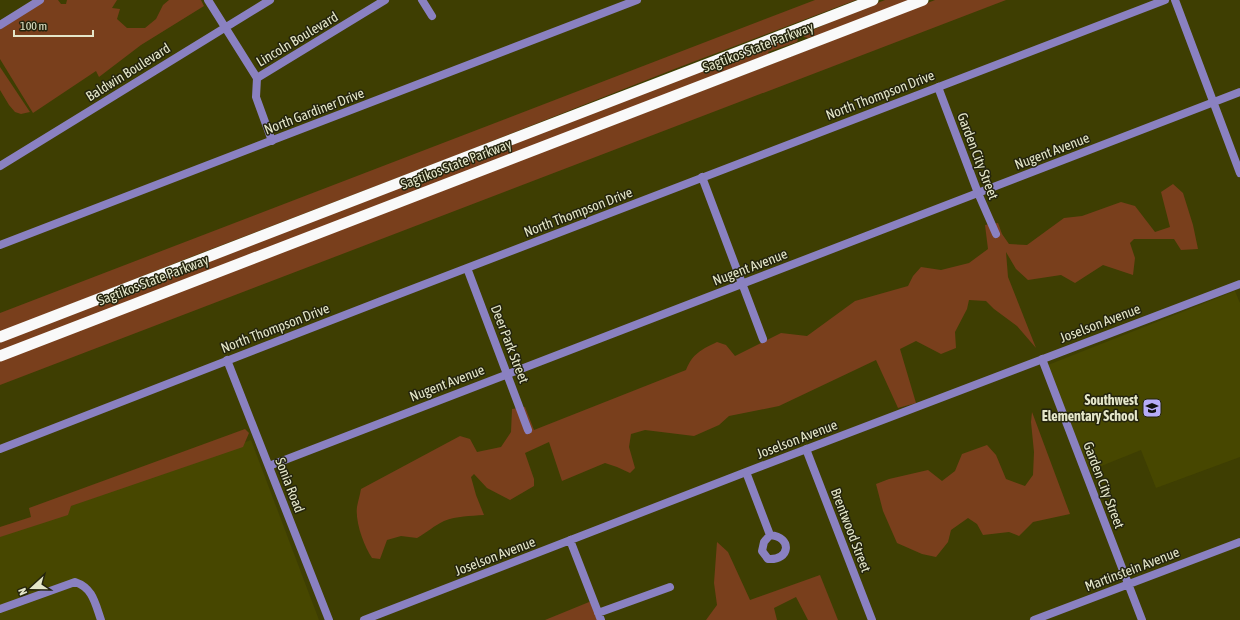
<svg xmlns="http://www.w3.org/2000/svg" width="1240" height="620" font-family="'Asap Condensed',sans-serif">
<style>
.built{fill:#474700}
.green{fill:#793f1c}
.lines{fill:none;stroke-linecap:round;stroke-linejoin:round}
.minor{stroke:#8a81c1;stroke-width:8}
.highway{stroke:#f9f9f9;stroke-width:11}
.labels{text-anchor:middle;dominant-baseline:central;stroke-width:3;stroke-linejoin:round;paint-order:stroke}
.street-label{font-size:14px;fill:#e4e6c9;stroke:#24240d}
.poi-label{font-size:14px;font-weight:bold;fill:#e4e6c9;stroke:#24240d;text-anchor:end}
</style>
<rect width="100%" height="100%" fill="#3e3e02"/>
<path class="built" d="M 1235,291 L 1240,303 L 1240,457 L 1156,488 L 1141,450 L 1089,471 L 1048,365 Z
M 251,440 L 319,620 L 0,620 L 0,532 Z"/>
<path class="green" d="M 40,0 L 58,0 L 61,4 L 66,4 L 67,0 L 117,0 L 112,8 L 120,9 L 117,19 L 127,28 L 145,28 L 156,19 L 163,5 L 169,0 L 201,0 L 204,6 L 141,45 L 99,77 L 96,71 L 33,113 L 0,59 L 0,25 Z
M 815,0 L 856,0 L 677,68 L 457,155 L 196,255 L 0,332 L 0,313 Z
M 885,0 L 914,0 L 841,29 L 808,38 L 804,37 L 805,34 L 834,20 Z
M 935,0 L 1006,0 L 0,385 L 0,360 L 777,62 Z
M 794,38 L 796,38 L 798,39 L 797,42 L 768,52 L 769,54 L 0,353 L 0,340 L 755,49 Z
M 0,67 L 30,112 L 21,114 L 15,112 L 9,105 L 0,90 Z
M 1173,184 L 1183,193 L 1193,225 L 1198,249 L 1181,250 L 1174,239 L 1134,239 L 1130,243 L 1135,258 L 1133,275 L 1103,265 L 1075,283 L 1061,275 L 1028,280 L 1016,269 L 1006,252 L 1008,277 L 1036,348 L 1017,326 L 994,309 L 986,301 L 969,300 L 967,309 L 955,332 L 956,348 L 941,354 L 916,341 L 900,349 L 916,403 L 898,408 L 876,360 L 779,406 L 729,416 L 719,425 L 694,436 L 645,430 L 631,434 L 629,447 L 635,468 L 630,473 L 617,467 L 605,463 L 562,481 L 549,442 L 525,453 L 534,479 L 534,486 L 510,500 L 487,488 L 474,474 L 471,477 L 476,495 L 484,515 C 470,516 457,516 444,521 C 435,525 426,533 417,538 L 401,536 L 387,540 L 380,559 L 372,558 C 364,546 355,522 357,507 C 358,501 360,495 361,489 L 460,436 L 470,439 L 477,452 L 501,447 L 511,432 L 512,409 L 525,407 L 534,430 L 686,370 C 693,353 701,350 717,342 L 726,345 L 735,356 L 781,333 L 807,336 L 855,301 L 908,286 L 913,276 L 921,267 L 941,270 L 969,263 L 988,249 L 985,225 L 998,223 L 1002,234 L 1009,244 L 1027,245 L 1064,218 L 1082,216 L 1121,202 L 1135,206 L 1155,232 L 1170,227 L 1161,192 Z
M 1032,412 L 1070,514 L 1033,522 L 1019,536 L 1009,532 L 983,535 L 977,524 L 968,518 L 951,530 L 948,542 L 936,557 L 922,554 L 897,543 L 883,511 L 876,484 L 889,479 L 928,470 L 942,481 L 955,471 L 962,454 L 987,445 L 996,455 L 1006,479 L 1025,486 L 1033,475 L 1034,452 L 1031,422 Z
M 245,429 L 249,433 L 243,447 L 71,506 L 68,515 L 0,537 L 0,527 L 31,517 L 29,508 Z
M 717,542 L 728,552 L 750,600 L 820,575 L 838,620 L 808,620 L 796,597 L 774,608 L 777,620 L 706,620 L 717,605 L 714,583 Z
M 594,600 L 602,620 L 545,620 Z"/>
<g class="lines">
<path class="minor" d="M 208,0 L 257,78
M 422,0 L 432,16
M 1175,0 L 1240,173
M 0,25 L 40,0
M 938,87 L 978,193 L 996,234
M 272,141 L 256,97 L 257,78 L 385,0
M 0,166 L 270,0
M 702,177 L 763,339
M 0,245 L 637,0
M 467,268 L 528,430
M 1042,359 L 1142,620
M 227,360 L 329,620
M 0,449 L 381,301 L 1165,0
M 806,449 L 872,620
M 269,466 L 1240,92
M 746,472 L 770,535 L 764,542 L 762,551 L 768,559 C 790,561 793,537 770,535
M 570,540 L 601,620
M 0,609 L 75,582 C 93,588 95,603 101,620
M 598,613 L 670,587
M 364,620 L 746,472 L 1240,284
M 1034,620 L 1240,542"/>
<path class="highway" d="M 0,337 L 873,0
M 0,356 L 923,0"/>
</g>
<defs>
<g id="school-square" transform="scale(1)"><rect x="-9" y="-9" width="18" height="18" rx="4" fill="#b6acf8" stroke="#24240d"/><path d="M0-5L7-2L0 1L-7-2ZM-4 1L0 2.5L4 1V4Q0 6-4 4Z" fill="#111"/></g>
</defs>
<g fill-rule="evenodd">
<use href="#school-square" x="1152" y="408"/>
</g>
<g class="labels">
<g class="street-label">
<text transform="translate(297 39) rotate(-31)">Lincoln Boulevard</text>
<text transform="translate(758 47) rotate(-21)">Sagtikos State Parkway</text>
<text transform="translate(128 72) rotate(-32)">Baldwin Boulevard</text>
<text transform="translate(880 95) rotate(-21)">North Thompson Drive</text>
<text transform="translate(314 111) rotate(-21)">North Gardiner Drive</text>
<text transform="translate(1052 151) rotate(-21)">Nugent Avenue</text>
<text transform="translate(978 156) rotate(69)">Garden City Street</text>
<text transform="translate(456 164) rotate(-21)">Sagtikos State Parkway</text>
<text transform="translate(578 212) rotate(-21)">North Thompson Drive</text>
<text transform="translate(750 267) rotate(-21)">Nugent Avenue</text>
<text transform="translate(153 280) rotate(-21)">Sagtikos State Parkway</text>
<text transform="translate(1100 323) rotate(-21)">Joselson Avenue</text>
<text transform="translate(275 328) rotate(-21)">North Thompson Drive</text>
<text transform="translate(510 344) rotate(69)">Deer Park Street</text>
<text transform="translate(447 383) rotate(-21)">Nugent Avenue</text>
<text transform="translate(797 439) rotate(-21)">Joselson Avenue</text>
<text transform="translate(290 485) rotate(69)">Sonia Road</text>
<text transform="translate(1104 485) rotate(69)">Garden City Street</text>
<text transform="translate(851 530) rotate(69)">Brentwood Street</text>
<text transform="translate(495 556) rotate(-21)">Joselson Avenue</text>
<text transform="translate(1132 569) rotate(-21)">Martinstein Avenue</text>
</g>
<g class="poi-label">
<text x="1138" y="400">Southwest<tspan x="1138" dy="16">Elementary School</tspan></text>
</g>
</g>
<g transform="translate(32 588) rotate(249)" stroke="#24240d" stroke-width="3" paint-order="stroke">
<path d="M0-3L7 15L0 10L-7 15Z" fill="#e4e6c9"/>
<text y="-6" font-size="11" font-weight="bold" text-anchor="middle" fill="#e4e6c9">N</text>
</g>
<path d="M14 30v6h79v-6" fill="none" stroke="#e4e6c9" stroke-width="2"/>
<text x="20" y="30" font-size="12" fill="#e4e6c9" stroke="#24240d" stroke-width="3" paint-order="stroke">100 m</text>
</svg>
